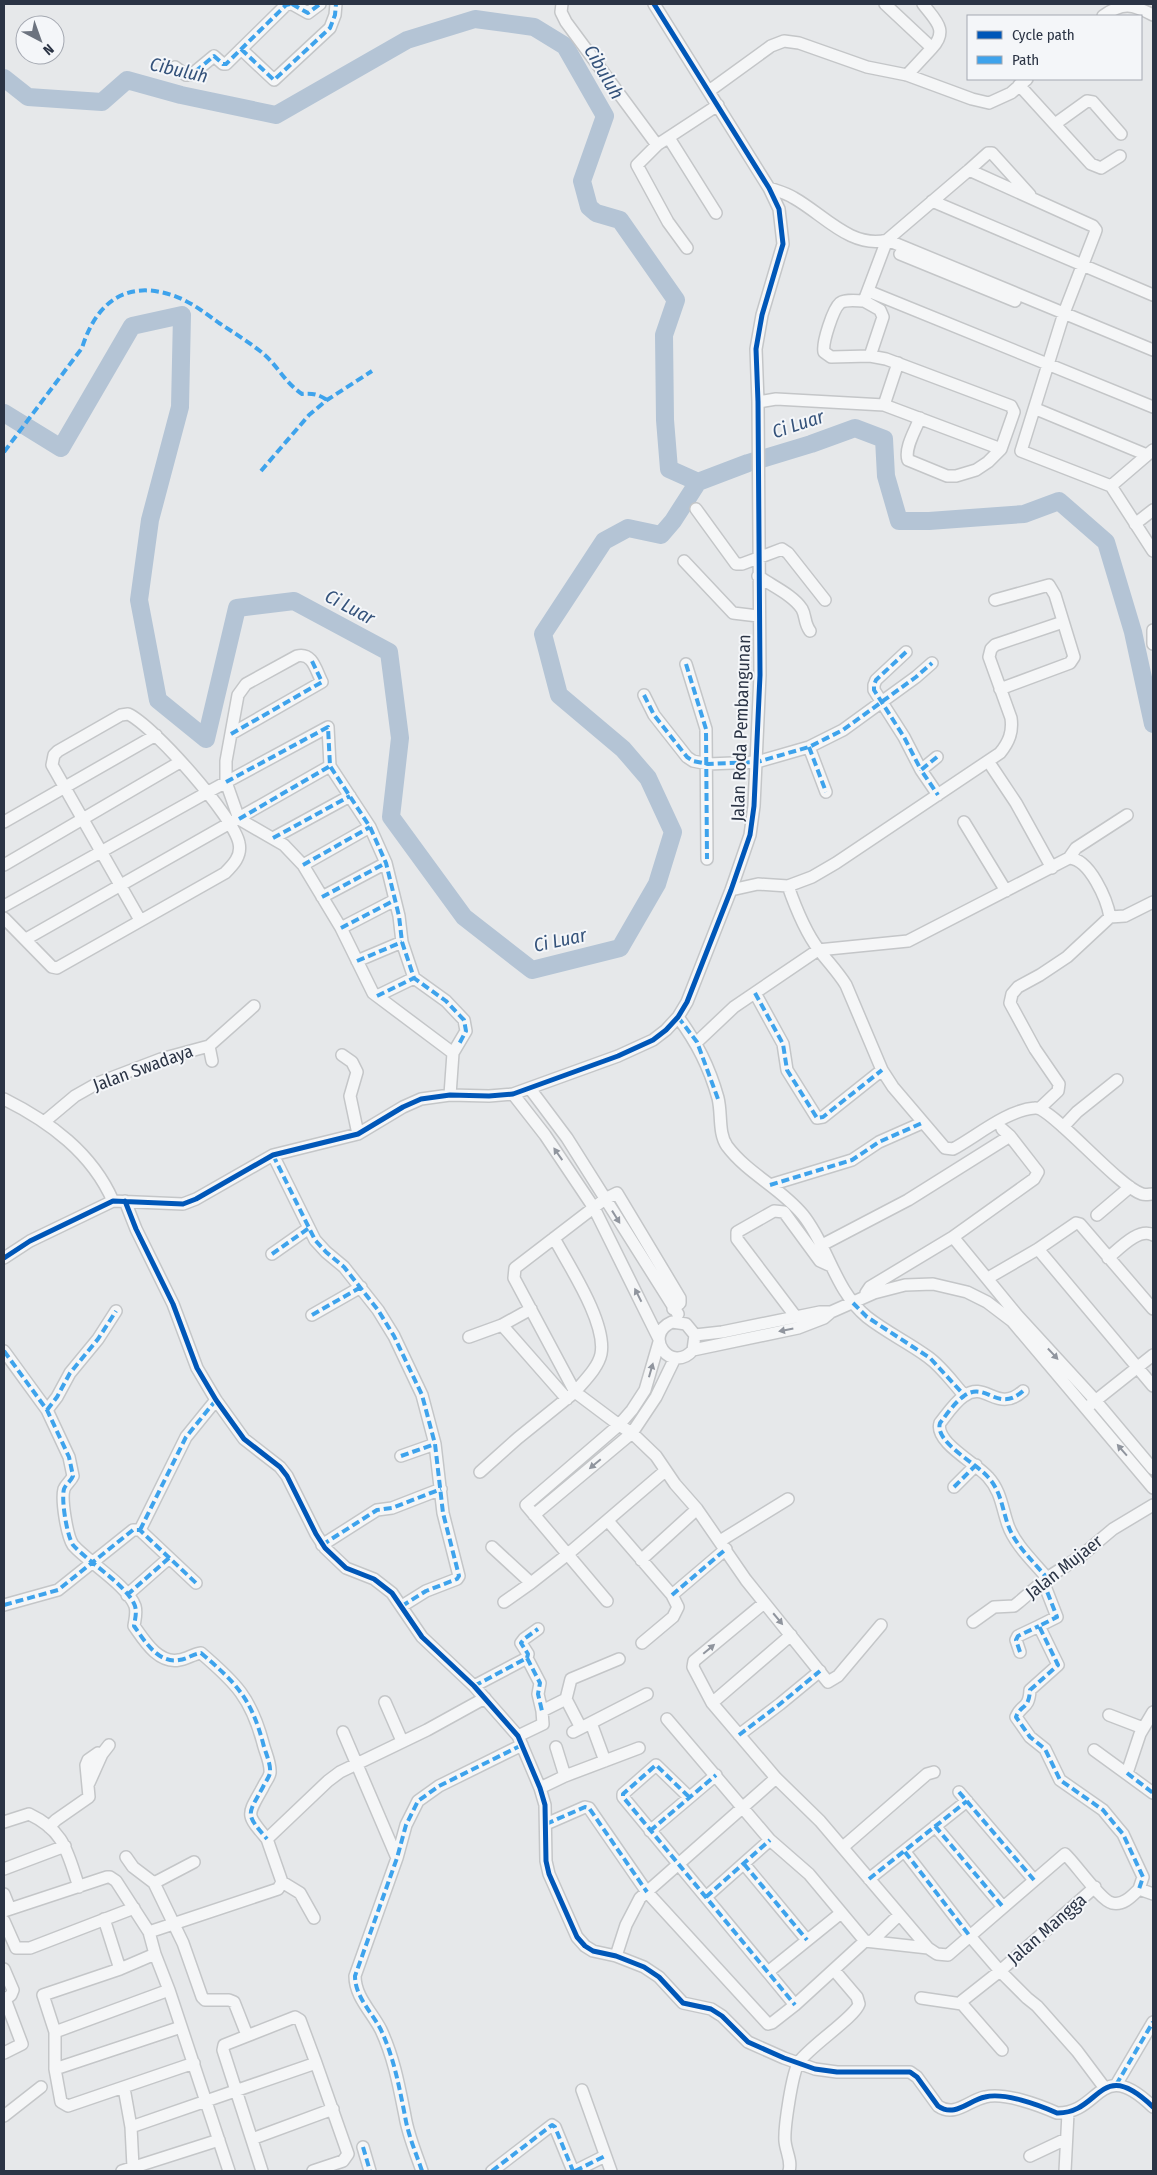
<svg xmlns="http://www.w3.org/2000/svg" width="1157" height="2175" font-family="'Fira Sans Condensed',sans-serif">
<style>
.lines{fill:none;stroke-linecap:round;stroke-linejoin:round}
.river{stroke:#b4c4d5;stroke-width:18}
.minor-casing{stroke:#c4c6c8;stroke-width:14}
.minor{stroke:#f5f6f7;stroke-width:11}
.quiet{stroke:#3ea3ec;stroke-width:4;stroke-dasharray:8 4;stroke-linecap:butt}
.cycleway-casing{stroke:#f4f6f9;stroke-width:8}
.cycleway{stroke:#0057b8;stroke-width:5}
.oneway{fill:#90959e}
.labels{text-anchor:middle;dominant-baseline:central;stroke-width:4;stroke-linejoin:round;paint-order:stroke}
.street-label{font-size:18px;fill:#2b3445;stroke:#f4f6f9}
.water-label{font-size:19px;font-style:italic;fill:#34527a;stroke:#f4f6f9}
</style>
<rect width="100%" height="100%" fill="#e6e8ea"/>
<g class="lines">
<path class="river" d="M 4,78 L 28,97 L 102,102 L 127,80 L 181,95 L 276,115 L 407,40 L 475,19 L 534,27 L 565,46 L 605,116 L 582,181 L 589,207 L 596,213 L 620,220 L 676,300 L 664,335 L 665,420 L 669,469 L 698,482
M 4,413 L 61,448 L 132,326 L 182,315 L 180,407 L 150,520 L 139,600 L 158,700 L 206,739 L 237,608 L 294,601 L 389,652 L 400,738 L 391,817 L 464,917 L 532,970 L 620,948 L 657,884 L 673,832 L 648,778 L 623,749 L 559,695 L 543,634 L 604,541 L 628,528 L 661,535 L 673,521 L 698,482 L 748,463 L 811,444 L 855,428 L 884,439 L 886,476 L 899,521 L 929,521 L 1024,514 L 1059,501 L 1106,542 L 1133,632 L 1153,724"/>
<g class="minor-casing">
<path id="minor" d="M 292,4 L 308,13 L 320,4
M 562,4 L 561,12 L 566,22 L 657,145
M 885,4 L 932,48 L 907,75
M 923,4 C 935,20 949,30 932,48
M 1103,16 C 1123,2 1132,4 1153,15
M 241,49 L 274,80 L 330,28 L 335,15 L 336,4
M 175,67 L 186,75 L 191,75 L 214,56 L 223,64 L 226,64 L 286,5 L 291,4
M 1019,85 L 1091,164 L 1101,168 L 1120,156
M 709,91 L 771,46 L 784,41 L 799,43 L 867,67 L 907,75 L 972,99 L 989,103 L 1011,93 L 1027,79
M 1055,124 L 1087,101 L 1093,102 L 1121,134
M 669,138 L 716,213
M 969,170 L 988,153 L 992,153 L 1030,195
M 769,188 C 778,191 786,193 794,198 C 823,214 851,249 887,240 L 1153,350
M 932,201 L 1153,295
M 687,248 L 668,222 L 637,165 L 657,145 L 718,105
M 900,254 L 1015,301
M 868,291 L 1153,407
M 864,301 L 880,310 L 883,317 L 870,356
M 758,402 L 776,399 L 884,405 L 1001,449
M 884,405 L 898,363
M 1036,409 L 1147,455
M 920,418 C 916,429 904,448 908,460 L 947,476 L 956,476 L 976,470 L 988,462 L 1001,449 L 1014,412 L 1011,406 L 886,359 L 870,356 L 831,357 L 824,352 C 822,343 833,309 840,303 C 846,299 857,301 864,301 L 887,240 L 969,170 L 1093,226 L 1096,230 L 1095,233 L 1064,313 L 1021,451 L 1111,486 L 1153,551
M 1111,486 L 1153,450
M 696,509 L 736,564 L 742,564 L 782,549 L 788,553 L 825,600
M 1135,524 L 1153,510
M 684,561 L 733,613 L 758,616
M 758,576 C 772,586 793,595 802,609 C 806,616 804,623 810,631
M 995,600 L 1049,585 L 1055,595 L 1074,657 L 1070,663 L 1000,689
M 1153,630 L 1153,644
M 906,652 L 876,680 L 874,685 L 874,690 L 904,737 L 921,770
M 686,664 L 706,729 L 707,859
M 644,695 L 654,715 L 687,757 L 693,761 L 708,764 L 757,762 L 809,747 L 843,730 L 916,677 L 932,663
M 231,734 L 322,682 C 316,671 313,652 297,656 L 246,684 L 238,695 L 226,761 L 226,782 L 239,819 L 284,845 L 303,865 L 341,928 L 373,993 L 453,1053 L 450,1095
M 809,747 L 826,792
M 937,757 L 921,770 L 938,795
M 992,767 L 1016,803 L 1052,868
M 4,822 L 156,735
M 964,822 L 1006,891
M 273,838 L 350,796
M 1069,858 L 1076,848 L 1127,815
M 4,865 L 180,762
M 303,865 L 370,827
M 788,886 L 812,877 L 836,863 L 1000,753 C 1009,742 1013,732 1011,718 L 989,657 L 991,649 L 995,645 L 1063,622
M 731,890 L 758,884 L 788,886 C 795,906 806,933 819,950 C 828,962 838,972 846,985 L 882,1070 L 893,1087 L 945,1148 L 953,1149 C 977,1136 1007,1110 1035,1108 C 1051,1106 1117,1186 1142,1194 C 1145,1195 1150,1194 1153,1194
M 322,897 L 386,863
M 4,906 L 208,792 L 328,727 L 330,766 L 370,827 L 386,863 L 399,916 L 402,942 L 414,978 L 446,1001 L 464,1020 L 466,1031 L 453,1053
M 4,918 L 52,967 L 57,968 L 225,873 C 233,865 242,856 239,843 C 234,817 153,725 128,714 L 121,715 L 58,751 L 54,755 L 52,765 L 140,920
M 341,928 L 395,900
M 26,939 L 330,766
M 357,961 L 402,942
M 755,993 L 783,1044 L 787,1070 L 817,1118 L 823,1117 L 882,1070
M 377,996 L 414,978
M 678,1017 C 697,1043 709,1066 718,1098 C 722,1114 718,1133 727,1146 C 748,1174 781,1188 803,1215 C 828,1246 835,1291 867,1317 C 886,1332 909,1343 928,1357 C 942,1367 953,1383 964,1395
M 697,1042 L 734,1007 L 818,950 L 908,941 L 1069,858 C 1090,859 1107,900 1110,917
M 209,1046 L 254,1006
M 342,1055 L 352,1062 L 357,1072 L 350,1096 L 358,1134
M 531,1090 L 567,1138 L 678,1314
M 513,1094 L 545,1135 L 594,1208 L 659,1339
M 4,1099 C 50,1122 92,1153 113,1201
M 1040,1108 L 1058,1091 L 1059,1084 L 1035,1049 L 1010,1003 L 1012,994 L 1018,987 L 1040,975 L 1067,957 L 1110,917 L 1125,916 L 1153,902
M 44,1122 L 75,1096 L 98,1083 L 161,1059 L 209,1046 L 212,1061
M 1063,1127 L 1077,1112 L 1117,1080
M 273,1155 L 315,1240 L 326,1252 L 344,1267 L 378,1310 L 394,1336 L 422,1395 L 435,1444 L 443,1513 L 459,1576 L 457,1579 L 426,1591 L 402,1606
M 770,1185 L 852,1160 L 879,1142 L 922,1123
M 125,1201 L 136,1229 L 173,1304 L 197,1368 L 216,1400 L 244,1439 L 280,1467 L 287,1476 L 316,1534 L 325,1548 L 346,1568 L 374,1579 L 392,1593 L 422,1637 L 474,1686 L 518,1736 L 540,1788 L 545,1805 L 546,1861 L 549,1874 L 577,1937 L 585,1946 L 593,1951 L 616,1956 L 644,1967 L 659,1977 L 683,2003 L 711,2009 L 722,2016 L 748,2042 L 784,2058 L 815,2069 L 837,2072 L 910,2072 L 917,2077 L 938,2106 C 955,2118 969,2100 985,2097 C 1004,2092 1039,2105 1057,2113 C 1101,2114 1099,2055 1153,2107
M 1097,1215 L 1130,1187
M 953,1237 L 1017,1315 L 1095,1400 L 1153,1469
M 554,1238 C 569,1266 607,1323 601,1354 C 598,1368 584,1381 575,1392 L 514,1278 L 515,1268 L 605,1199 L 617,1193 L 680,1298 L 680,1303 L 673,1309
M 822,1245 L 908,1200 L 1010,1136
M 1038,1249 L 1153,1386
M 272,1254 L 309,1228
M 4,1258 L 30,1241 L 113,1201 L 183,1204 L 196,1199 L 273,1155 L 358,1134 L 403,1107 L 421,1099 L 450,1095 L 489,1096 L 513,1094 L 618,1056 L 653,1040 L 666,1030 L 678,1017 L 687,1002 L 731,890 L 750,835 L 754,806 L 760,675 L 758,402 L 756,349 L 762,315 L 783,244 L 779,209 L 769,188 L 654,4
M 1108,1258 C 1119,1249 1139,1227 1153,1235
M 988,1278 L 1038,1249 L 1076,1223 L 1080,1224 L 1153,1309
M 866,1293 L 870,1287 L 953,1237 L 1034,1179 L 1038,1172 L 1010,1136 L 1002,1129
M 312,1315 L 361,1287
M 796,1317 L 737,1239 L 737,1232 L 774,1211 L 784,1212 L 820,1261 L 831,1266
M 502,1325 L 531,1309
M 695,1335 L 722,1332 L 820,1312 L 829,1312
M 469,1337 L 502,1325 L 567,1399
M 693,1350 L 695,1335 L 686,1324 L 672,1322 C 642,1335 671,1375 693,1350 L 798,1328 L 824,1318 L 831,1312 L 874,1293 L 905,1285 L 933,1284 L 967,1292 L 987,1302 L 1012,1321 L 1153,1488
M 4,1351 L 47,1410 L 69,1457 L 73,1476 C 71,1481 66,1484 64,1489 C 61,1500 67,1536 73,1545 C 88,1562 128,1586 135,1606 C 137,1613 135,1619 134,1626 C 144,1640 158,1664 179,1660 C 187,1659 193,1654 201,1653 C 236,1683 251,1698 263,1743 C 265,1752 271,1763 270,1773 C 269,1778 265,1782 263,1787 C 247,1816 245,1813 267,1839
M 1023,1391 C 997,1414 986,1380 964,1396 C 955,1402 947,1414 940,1423 C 934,1442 976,1463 988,1477 C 1001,1491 1002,1508 1008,1525 C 1015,1545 1034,1562 1047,1578
M 1090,1405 L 1153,1355
M 47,1410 L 57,1397 L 70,1373 L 98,1339 L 116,1311
M 401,1456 L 435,1444
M 480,1472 L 518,1438 L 575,1392 L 619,1425 L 632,1433 L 656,1456 L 675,1484 L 697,1509 L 746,1580 L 828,1682 L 838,1676 L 881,1625
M 954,1487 L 976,1465
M 534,1515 L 632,1433 L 656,1397 L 675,1358
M 608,1521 L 672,1595 L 678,1607 L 673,1617 L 642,1643
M 140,1530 L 186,1437 L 216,1400
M 720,1541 L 788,1499
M 322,1545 L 377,1510 L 392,1508 L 441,1489
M 492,1547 L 531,1583 L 568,1554 L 665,1471
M 641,1560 L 697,1509
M 1043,1581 L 1057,1617 L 1039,1626 L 1058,1665 L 1030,1690 C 1029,1710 1021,1704 1016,1717 L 1030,1737 L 1045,1749 L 1060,1780 L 1103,1810 L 1117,1827 L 1123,1834 L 1143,1877 L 1139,1889
M 127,1595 L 169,1558
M 672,1595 L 726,1549
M 607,1601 L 526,1505 L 619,1425 L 632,1410 L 645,1390 L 659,1342
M 504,1602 L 531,1583
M 764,1603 L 694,1661 L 693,1667 L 712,1703 L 776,1778 L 820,1821 L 928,1948 L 937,1954 L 948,1955 L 1065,1854 C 1075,1863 1101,1901 1112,1903 C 1123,1906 1132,1896 1139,1889 L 1153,1894
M 4,1605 L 58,1590 L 133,1530 L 140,1530 L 144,1534 L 196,1583
M 973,1622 L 994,1607 L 1014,1606 L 1019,1602 L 1047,1578 L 1081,1556 L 1113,1529 L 1153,1505
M 1020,1652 L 1016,1640 L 1018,1636 L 1039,1626
M 527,1658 L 540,1683 L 538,1694 L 542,1711
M 474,1686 L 527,1658 L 528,1654 L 521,1643 L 524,1639 L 538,1629
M 566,1699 L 581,1728
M 385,1702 L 402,1741
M 712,1703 L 791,1635
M 1109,1715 L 1143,1728
M 667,1719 L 770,1840 L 809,1874 L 865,1941
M 591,1723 L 605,1761
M 343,1732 L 397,1858
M 573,1732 L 647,1694
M 739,1735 L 780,1704 L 820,1671
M 518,1736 L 543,1724 L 542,1711 L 566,1699 L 571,1679 L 619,1659
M 556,1747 L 565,1776
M 1094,1750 L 1153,1793
M 1127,1773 L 1140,1734 L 1153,1712
M 89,1783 L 102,1754 L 109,1745
M 540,1788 L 565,1776 L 639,1748
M 959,1792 L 1034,1880
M 689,1797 L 656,1765 L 623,1794 L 623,1797 L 795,2005
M 4,1822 L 29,1814 C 65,1831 67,1852 79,1887
M 546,1824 L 585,1807 L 589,1808 L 647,1892 L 768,2024 L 772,2023 L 795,2005 L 865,1941 L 928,1948
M 935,1826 L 1003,1907
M 49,1827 L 56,1820 L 89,1797 L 86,1765 L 88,1760 L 98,1753 L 102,1754
M 650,1831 L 716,1775
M 843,1847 L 927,1774 L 934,1772
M 905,1852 L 969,1935 L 1000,1971 L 1027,1998 L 1037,2006 L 1077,2051 L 1104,2087
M 126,1857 L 133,1867 L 154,1883 L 183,1943 L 202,1997 L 205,2000 L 229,2000 L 234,2002 L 247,2035
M 744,1864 L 807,1940
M 4,1869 L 65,1846
M 869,1879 L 967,1801
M 282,1882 L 300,1893 L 314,1918
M 154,1883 L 194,1862
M 4,1894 L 10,1909
M 706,1897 L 770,1840
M 4,1911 L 107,1877 L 110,1877 L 116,1881 L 149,1932 L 155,1954 L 169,1990 L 229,2171
M 104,1919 L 120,1969
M 4,1921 L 16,1948 L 30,1948 L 134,1908
M 149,1932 L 278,1889 L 282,1882 L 267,1839 L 328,1781 L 340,1772 L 427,1730 L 485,1698
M 872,1941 L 899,1915
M 616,1956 L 626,1925 L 640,1898 L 776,1778
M 4,1969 L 13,1990 L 11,1995 L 4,2000
M 768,1972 L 841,1913
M 921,1998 L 962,2004
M 181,2027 L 55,2069 L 61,2102 L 68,2106 L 194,2063
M 55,2032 L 169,1990
M 1002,2050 L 962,2004 L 962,2001 L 1000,1971 L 1095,1887
M 4,2053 L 22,2044 L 5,1999
M 55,2069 L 55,2032 L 43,1995 L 120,1969 L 155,1954
M 1116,2085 L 1153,2022
M 124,2088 L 131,2127 L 133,2167
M 582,2090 L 611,2171
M 4,2116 L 41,2087
M 131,2127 L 316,2063 L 348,2154 L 343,2161 L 313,2171
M 252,2139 L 333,2109
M 363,2147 L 370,2171
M 1030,2156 L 1066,2139
M 122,2171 L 219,2140
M 262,2171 L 223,2050 L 224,2045 L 295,2017 L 300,2020 L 316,2063
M 422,2171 C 416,2153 408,2135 405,2116 C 399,2086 394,2058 381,2030 C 372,2012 355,1997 355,1976 L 397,1858 L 406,1825 L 418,1801 L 439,1786 L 522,1745
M 492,2171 L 552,2125 L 555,2127 L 573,2171
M 575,2171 L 605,2156
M 789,2171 C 792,2161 786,2152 785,2141 C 784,2128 792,2073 799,2062 C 810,2046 855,2017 859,2004 L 857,1997 L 834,1970
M 1065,2171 L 1068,2113"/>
</g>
<use href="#minor" class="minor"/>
<path class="quiet" d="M 292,4 L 308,13 L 320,4
M 241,49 L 274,80 L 330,28 L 335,15 L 336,4
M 175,67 L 186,75 L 191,75 L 214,56 L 223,64 L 226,64 L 286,5 L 291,4
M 4,452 L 82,348 C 98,296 134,277 184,300 C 196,306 208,315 219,323 C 233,332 247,341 260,351 C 277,364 284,382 302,394 C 312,393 318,394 327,400
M 261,471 L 309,415 L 327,400 L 372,371
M 906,652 L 876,680 L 874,685 L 874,690 L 904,737 L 921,770
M 686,664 L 706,729 L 707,859
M 644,695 L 654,715 L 687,757 L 693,761 L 708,764 L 757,762 L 809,747 L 843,730 L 916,677 L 932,663
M 231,734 L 322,682 L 311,659
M 809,747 L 826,792
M 937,757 L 921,770 L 938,795
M 226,782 L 328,727 L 330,766 L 370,827 L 386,863 L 399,916 L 402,942 L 414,978 L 446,1001 L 464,1020 L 466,1031 L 458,1046
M 239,819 L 330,766
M 273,838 L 350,796
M 303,865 L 370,827
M 322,897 L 386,863
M 341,928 L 395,900
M 357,961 L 402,942
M 755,993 L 783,1044 L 787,1070 L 817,1118 L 823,1117 L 882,1070
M 377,996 L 414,978
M 678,1017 L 697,1042 L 718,1099
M 273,1155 L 315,1240 L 326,1252 L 344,1267 L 378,1310 L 394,1336 L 422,1395 L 435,1444 L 443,1513 L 459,1576 L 457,1579 L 426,1591 L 402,1606
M 770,1185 L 852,1160 L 879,1142 L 922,1123
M 272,1254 L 309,1228
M 853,1303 L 867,1317 L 930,1358 L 964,1395
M 312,1315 L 361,1287
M 4,1351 L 47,1410 L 69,1457 L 73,1476 C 71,1481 66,1484 64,1489 C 61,1500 67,1536 73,1545 C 88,1562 128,1586 135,1606 C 137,1613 135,1619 134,1626 C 144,1640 158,1664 179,1660 C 187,1659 193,1654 201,1653 C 236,1683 251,1698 263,1743 C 265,1752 271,1763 270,1773 C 269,1778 265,1782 263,1787 C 247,1816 245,1813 267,1839
M 1023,1391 C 997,1414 986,1380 964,1396 C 955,1402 947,1414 940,1423 C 934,1442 976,1463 988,1477 C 1001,1491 1002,1508 1008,1525 C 1015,1545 1034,1562 1047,1578
M 47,1410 L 57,1397 L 70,1373 L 98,1339 L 116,1311
M 401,1456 L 435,1444
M 954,1487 L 976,1465
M 140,1530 L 186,1437 L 216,1400
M 322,1545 L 377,1510 L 392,1508 L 441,1489
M 1043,1581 L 1057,1617 L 1039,1626 L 1058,1665 L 1030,1690 C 1029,1710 1021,1704 1016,1717 L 1030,1737 L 1045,1749 L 1060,1780 L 1103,1810 L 1117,1827 L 1123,1834 L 1143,1877 L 1139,1889
M 127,1595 L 169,1558
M 672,1595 L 726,1549
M 4,1605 L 58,1590 L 133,1530 L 140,1530 L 144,1534 L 196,1583
M 1020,1652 L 1016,1640 L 1018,1636 L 1039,1626
M 527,1658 L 540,1683 L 538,1694 L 542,1711
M 474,1686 L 527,1658 L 528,1654 L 521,1643 L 524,1639 L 538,1629
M 739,1735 L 780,1704 L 820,1671
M 1127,1773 L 1153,1793
M 959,1792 L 1034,1880
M 689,1797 L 656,1765 L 623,1794 L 623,1797 L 795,2005
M 546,1824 L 585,1807 L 589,1808 L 647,1892
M 935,1826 L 1003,1907
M 650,1831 L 716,1775
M 905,1852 L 969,1935
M 744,1864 L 807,1940
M 869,1879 L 967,1801
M 706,1897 L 770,1840
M 1116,2085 L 1153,2022
M 363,2147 L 370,2171
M 422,2171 C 416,2153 408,2135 405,2116 C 399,2086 394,2058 381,2030 C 372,2012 355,1997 355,1976 L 397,1858 L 406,1825 L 418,1801 L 439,1786 L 522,1745
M 492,2171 L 552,2125 L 555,2127 L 573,2171
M 575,2171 L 605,2156"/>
<g class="cycleway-casing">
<path id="cycleway" d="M 125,1201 L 136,1229 L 173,1304 L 197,1368 L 216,1400 L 244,1439 L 280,1467 L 287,1476 L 316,1534 L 325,1548 L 346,1568 L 374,1579 L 392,1593 L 422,1637 L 474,1686 L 518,1736 L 540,1788 L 545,1805 L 546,1861 L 549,1874 L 577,1937 L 585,1946 L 593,1951 L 616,1956 L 644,1967 L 659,1977 L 683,2003 L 711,2009 L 722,2016 L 748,2042 L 784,2058 L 815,2069 L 837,2072 L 910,2072 L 917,2077 L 938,2106 C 955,2118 969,2100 985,2097 C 1004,2092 1039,2105 1057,2113 C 1101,2114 1099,2055 1153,2107
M 4,1258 L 30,1241 L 113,1201 L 183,1204 L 196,1199 L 273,1155 L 358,1134 L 403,1107 L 421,1099 L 450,1095 L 489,1096 L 513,1094 L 618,1056 L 653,1040 L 666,1030 L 678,1017 L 687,1002 L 731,890 L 750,835 L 754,806 L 760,675 L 758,402 L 756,349 L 762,315 L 783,244 L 779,209 L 769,188 L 654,4"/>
</g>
<use href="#cycleway" class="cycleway"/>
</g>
<defs><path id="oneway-solid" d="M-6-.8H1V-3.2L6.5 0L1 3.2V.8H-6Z" transform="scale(1.25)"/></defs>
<g class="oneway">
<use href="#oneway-solid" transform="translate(558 1154) rotate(-125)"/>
<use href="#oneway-solid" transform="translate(616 1217) rotate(58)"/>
<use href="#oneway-solid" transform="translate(638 1295) rotate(-117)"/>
<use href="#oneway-solid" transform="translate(786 1330) rotate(169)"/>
<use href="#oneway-solid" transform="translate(1053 1354) rotate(47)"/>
<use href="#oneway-solid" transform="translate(651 1370) rotate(-74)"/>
<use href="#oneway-solid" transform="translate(1122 1450) rotate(-131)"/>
<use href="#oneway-solid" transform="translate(595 1464) rotate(140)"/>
<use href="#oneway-solid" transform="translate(778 1619) rotate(50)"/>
<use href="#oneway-solid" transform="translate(709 1649) rotate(-40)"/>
</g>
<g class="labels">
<g class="street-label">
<text transform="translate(741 728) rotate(-88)">Jalan Roda Pembangunan</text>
<text transform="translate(143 1068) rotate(-20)">Jalan Swadaya</text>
<text transform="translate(1064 1567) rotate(-38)">Jalan Mujaer</text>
<text transform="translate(1047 1929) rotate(-41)">Jalan Mangga</text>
</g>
<g class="water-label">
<text transform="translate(179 70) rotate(13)">Cibuluh</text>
<text transform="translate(604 72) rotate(60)">Cibuluh</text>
<text transform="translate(798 424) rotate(-18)">Ci Luar</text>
<text transform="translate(350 607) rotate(28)">Ci Luar</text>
<text transform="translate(560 940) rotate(-12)">Ci Luar</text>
</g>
</g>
<rect width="1157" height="2175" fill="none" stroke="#2b3445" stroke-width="10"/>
<rect x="967" y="15" width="175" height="65" fill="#f4f6f9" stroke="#a4a8b1"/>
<rect x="977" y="31" width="25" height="8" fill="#0057b8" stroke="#a4a8b1"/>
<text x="1012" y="40" font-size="15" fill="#2b3445">Cycle path</text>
<rect x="977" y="56" width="25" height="8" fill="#3ea3ec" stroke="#a4a8b1"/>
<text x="1012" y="65" font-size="15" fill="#2b3445">Path</text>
<g transform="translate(40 40) rotate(139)"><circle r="24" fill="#f4f6f9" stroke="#a4a8b1"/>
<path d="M0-4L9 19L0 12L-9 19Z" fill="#6c737f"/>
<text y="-8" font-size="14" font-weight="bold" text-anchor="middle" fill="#2b3445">N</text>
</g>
</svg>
